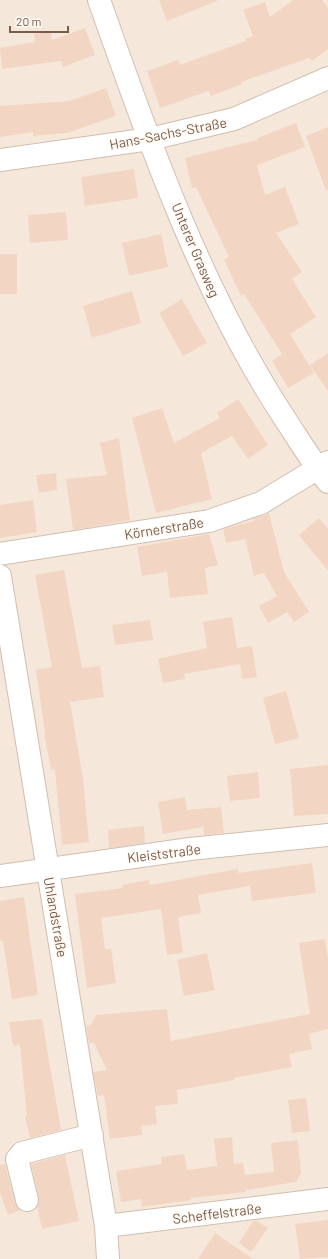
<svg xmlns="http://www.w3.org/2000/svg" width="328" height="1259" font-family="Barlow,sans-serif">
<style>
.residential{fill:#f5e8da}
.building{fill:#f3d5c3}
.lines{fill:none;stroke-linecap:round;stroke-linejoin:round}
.minor-casing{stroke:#d1beb0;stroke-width:24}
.minor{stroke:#fff;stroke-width:22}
.labels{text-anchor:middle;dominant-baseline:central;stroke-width:3;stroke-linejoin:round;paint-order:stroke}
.street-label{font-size:14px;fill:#7a5c4d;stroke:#fffaf3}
</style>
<rect width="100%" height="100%" fill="#fdf6ec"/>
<path class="residential" d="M0,0H328V1259H0Z"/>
<path class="building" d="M159,0H217V1L167,21Z
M293,0H322L328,8V49L312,61L309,58L241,82L242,84L211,96L209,91L160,108L147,71L178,60L180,65L246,41L245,39L253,36L243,10L265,2L270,17Z
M85,28L95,55L63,67L61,61L2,69L0,48L35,42L34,34L51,32L52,40Z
M106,88L116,116L67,133L33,136V132L0,137V106L69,101Z
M296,123L305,147L257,165L265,195L285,187L299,224L276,233L302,272L292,279L316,317L290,334L314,373L288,388L272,361L282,354L244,294L241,296L224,260L229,257L196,187L192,188L185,158L257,140V138Z
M328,127V190L326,191L306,136Z
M134,169L138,198L85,206L81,177Z
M66,212L68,240L30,243L28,215Z
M161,234L168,267L129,276L122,243Z
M0,254H17V294H0Z
M132,291L141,323L92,338L83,306Z
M182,299L207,343L183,356L159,313Z
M328,353V391L310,365Z
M238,399L268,445L248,459L232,436L201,453L212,499L156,513L132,418L162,408L174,443L220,418L217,413Z
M119,438L130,520L73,530L66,479L107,475L100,443Z
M56,473L57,490L39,493L36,475Z
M33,500L37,532L0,538V505Z
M269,513L284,572L309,612L294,622L287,612L268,623L259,606L277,596L264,573L254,576L245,539L226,543L223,529L254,521L253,519Z
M319,518L328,529V571L299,535Z
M209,534L218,565L205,568L208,594L170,598L167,572L142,576L137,547Z
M64,570L82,668L100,666L104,697L70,702L83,779L89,842L62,845L55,769L51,770L44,734L45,733L36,670L52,667L35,575Z
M232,617L237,648L252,646L257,677L242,679L240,664L184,674L185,679L163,683L158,659L207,648L203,622Z
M150,620L153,640L115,645L112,625Z
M286,691L299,738L275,744L263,698Z
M328,765V814L294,816L290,769Z
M258,772L260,798L230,801L227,776Z
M185,797L187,810L221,807L224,833L204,835L203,827L163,834L158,802Z
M144,826L145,843L109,848L108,830Z
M312,863L316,893L252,901L250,886L198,895L201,913L178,917L183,953L167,955L161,909L101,918L105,949H111L116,983L87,988L75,894L123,888L122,885L149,880L150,885L238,869V873Z
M24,897L38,995L12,999L3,941H0V901Z
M325,939L328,958V1029L309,1034L312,1049L289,1054L292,1067L234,1078L235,1080L177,1090L178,1104L155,1106L157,1124L141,1126L142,1135L110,1139L104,1095L98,1096L93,1072L107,1070L94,1043H89L86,1026L91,1025L96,1015L167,1009L171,1041L310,1014L299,943Z
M207,953L215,990L184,996L177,960Z
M42,1019L61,1130L30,1138L25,1116H27L20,1045L13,1046L9,1022Z
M306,1098L310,1131L292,1133L288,1100Z
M232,1137L234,1164L243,1163L245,1175L274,1172L271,1143L298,1140L301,1173L296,1182L246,1190V1192L191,1198V1200L142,1207L141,1199L121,1202L116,1171L162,1164L161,1157L184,1154L187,1170L217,1166L214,1139Z
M65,1155L79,1221L42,1229L37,1206L39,1197L31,1164Z
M5,1164L15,1203L20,1210L8,1215L0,1192V1165Z
M255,1220L268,1228L251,1252L239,1243L253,1221Z
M328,1220V1257L300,1259L295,1224Z
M215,1233L253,1259H198Z"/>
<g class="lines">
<g class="minor-casing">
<path id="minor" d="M99,0C150,144 201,291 285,419C299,440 312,462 328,482
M0,160L150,139L234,119L328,78
M0,554L209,521L261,503L328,462
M0,576L106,1226L108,1259
M0,876L190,849L328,835
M27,1200L17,1159L22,1153L92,1135
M106,1226L328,1199"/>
</g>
<use href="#minor" class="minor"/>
</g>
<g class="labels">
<g class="street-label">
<text transform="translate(168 133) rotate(-11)">Hans-Sachs-Straße</text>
<text transform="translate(196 250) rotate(67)">Unterer Grasweg</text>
<text transform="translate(164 528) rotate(-9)">Körnerstraße</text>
<text transform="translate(164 853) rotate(-7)">Kleiststraße</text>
<text transform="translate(56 917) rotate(80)">Uhlandstraße</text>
<text transform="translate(217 1213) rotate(-7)">Scheffelstraße</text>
</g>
</g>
<path d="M10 26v6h58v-6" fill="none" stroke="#7a5c4d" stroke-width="2"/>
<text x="16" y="26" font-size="12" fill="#7a5c4d" stroke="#fffaf3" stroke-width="3" paint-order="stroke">20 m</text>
</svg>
